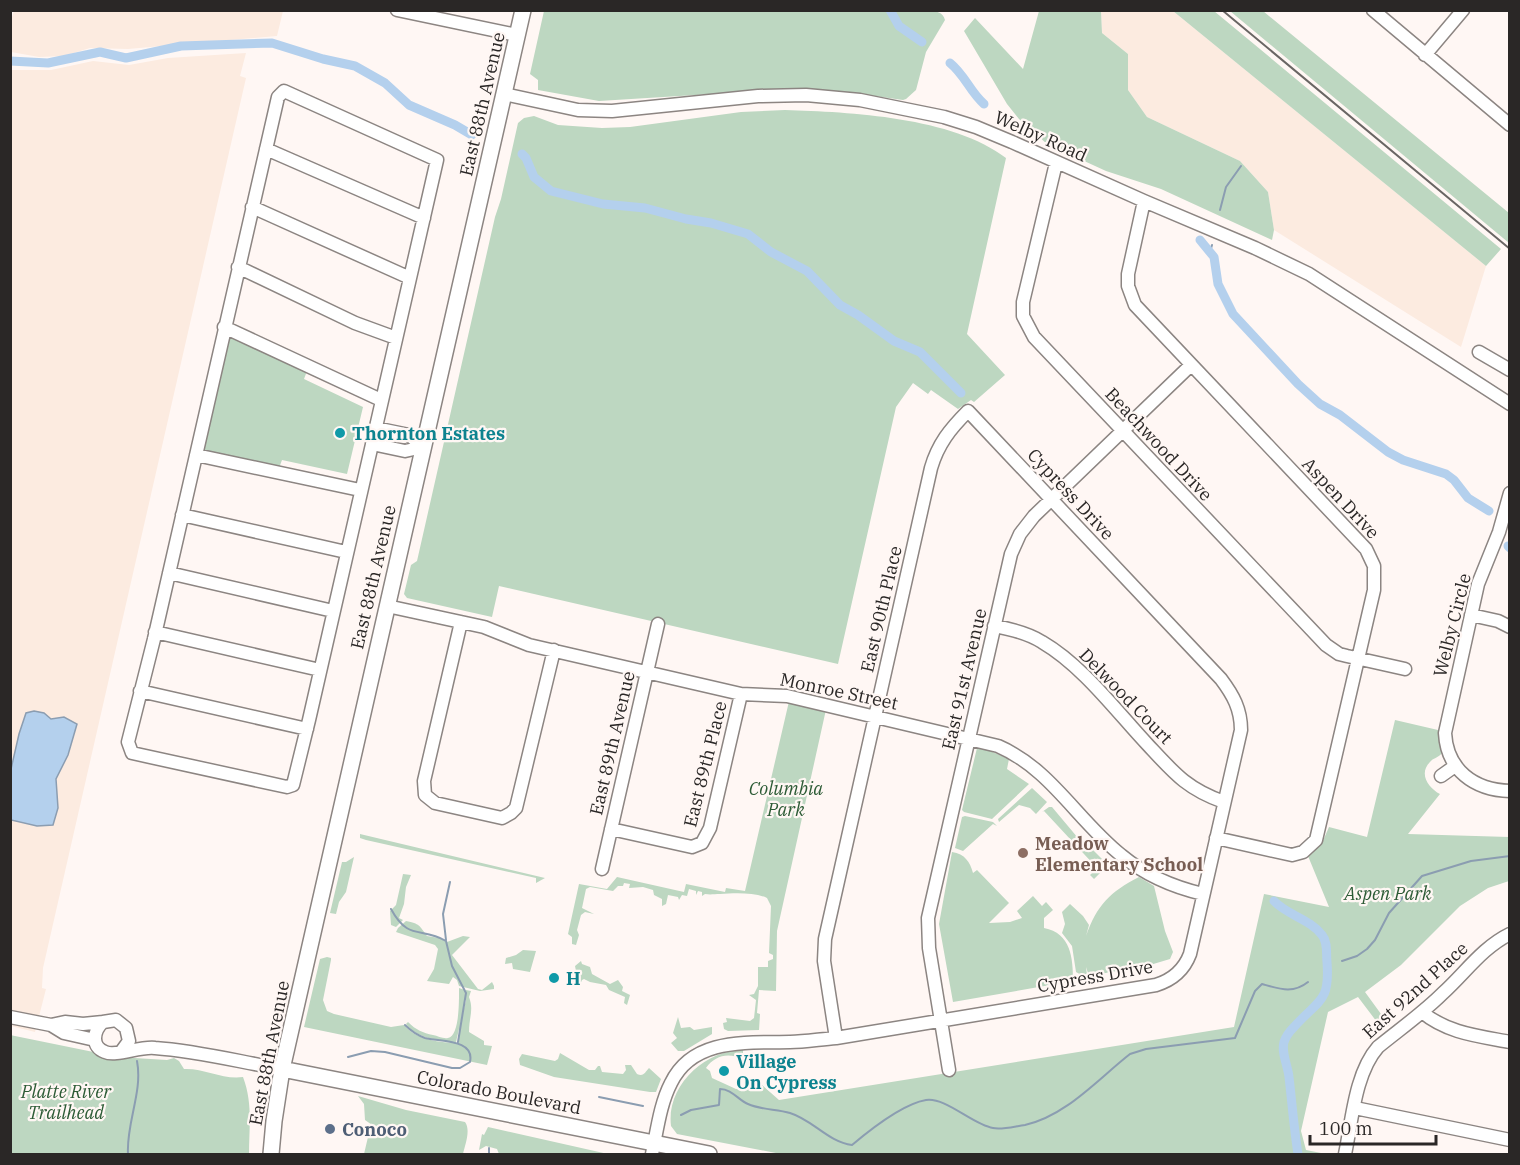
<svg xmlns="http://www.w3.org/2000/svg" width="1520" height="1165" font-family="'IBM Plex Serif',serif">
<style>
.industrial{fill:#fcebe0}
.green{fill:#bdd7c1}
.water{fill:#b4d0ed;stroke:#8b9db1;stroke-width:1.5}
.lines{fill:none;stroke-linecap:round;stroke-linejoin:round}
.stream{stroke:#8b9db1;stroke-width:2}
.canal{stroke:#b4d0ed;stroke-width:9}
.minor-casing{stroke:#8c8582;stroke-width:15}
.major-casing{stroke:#8c8582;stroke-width:18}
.minor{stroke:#fff;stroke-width:12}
.major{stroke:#fff;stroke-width:15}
.rail{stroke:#6a6664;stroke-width:2}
.culture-dot{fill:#0f9aa8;stroke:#fff7f4;stroke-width:2}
.education-dot{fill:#8d6e63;stroke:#fff7f4;stroke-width:2}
.service-dot{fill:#5c6f8a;stroke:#fff7f4;stroke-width:2}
.labels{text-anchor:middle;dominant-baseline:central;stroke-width:4.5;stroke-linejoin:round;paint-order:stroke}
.street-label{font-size:18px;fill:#2a2726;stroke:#fff7f4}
.culture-label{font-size:18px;font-weight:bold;fill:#0d838f;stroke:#fff7f4;text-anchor:start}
.park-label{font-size:18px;font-style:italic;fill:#2c5b35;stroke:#fff7f4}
.education-label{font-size:18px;font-weight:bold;fill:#785e54;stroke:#fff7f4;text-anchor:start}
.service-label{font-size:18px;font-weight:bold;fill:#4e5e75;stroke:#fff7f4;text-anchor:start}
</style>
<rect width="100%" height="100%" fill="#fff7f4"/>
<path class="industrial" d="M14,11L283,10V11L277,36L128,49L90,48L64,56L39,57L11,52V20Z
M1101,11H1173L1486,266L1461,347L1274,230L1268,192L1240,161L1147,117L1128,90V54L1102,33Z
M246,53L240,76L246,78L43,968L42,988L46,989L35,1032L11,1026V70H51L93,61L129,65L168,58Z"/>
<path class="green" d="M928,10C936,11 943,12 945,20L926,52L916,90L906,99L903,100L846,92L776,90L599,101L538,90V80L530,74L544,11Z
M1039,11H1101L1102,33L1128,54V90L1147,117L1240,161L1268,192L1274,230L1272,240L1161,189L1106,171L1047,144L1019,119L1007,104L964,31L975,18L1023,69Z
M1173,11H1214L1501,249L1486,266Z
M1230,11H1263L1509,213V243Z
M785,110C850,112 953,117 1006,158L967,334L1005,375L974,402L971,400L958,409L931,390L928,394L913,383L896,407L838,664L499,586L492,617L407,598L404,594L411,565L417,561L495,217L501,199L518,123L524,118L534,116L558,125L602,128L630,127L741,112Z
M232,336L307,371L304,379L363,407L347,474L282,460L279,468L203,450L202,446L228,337Z
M790,697L827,705L777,931L776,991L759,990L757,1013L760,1014L759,1030L728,1031L724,1029L723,1023L727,1022L726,1018L750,1021L754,1018L756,1000L749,995L754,994L758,986V967H768V961L773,959V955L769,953L771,906L767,898C754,892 734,893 720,894C714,894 711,895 705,894L702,896V892L698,891L696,895V891L689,889L687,896L682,895L679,900L678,897L668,895L666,904L662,906V899L654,895L653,890L643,887L629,888L630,884L624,883L623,886H618L613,891L590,887L586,889L582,908L594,914L585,912L581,915L577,930L579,935L576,945L572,944V937L568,934L579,884L607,889L617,877L684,892L686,884L725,892L726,888L745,891Z
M1395,720L1438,730L1442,753C1438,758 1433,758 1430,762C1418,774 1429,788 1440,794L1408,834L1509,837V881L1488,888L1460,906L1401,965L1365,992L1389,1025L1383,1030L1358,997L1328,1012L1301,1131L1306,1150L1326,1154H781L677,1134L671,1126C666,1086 705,1050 743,1050V1060C730,1052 715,1055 706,1068L710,1071L712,1078L736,1089L761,1084L779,1100L1234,1027L1264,894L1329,907L1308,856L1322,843L1329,827L1367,837Z
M977,748L990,751L1009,759L1007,769L1029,784L992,819L964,812L962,810Z
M1032,788L1047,802L1036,814L1030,808L1019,805L999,822L998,819Z
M1049,807H1052L1078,838L1080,837L1108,865L1094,879L1090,875L1097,868L1044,811L1042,812Z
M965,816L993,822L997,826L993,824L963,851L955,848L962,817Z
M360,834L545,878L536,883V878L366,840L360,838Z
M952,852C965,854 970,862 973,873L977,870L1009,903L989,923L1010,922L1022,918L1017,911L1033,896L1042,906L1046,902L1053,910L1044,918V928C1071,933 1073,958 1073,981L953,1002L939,924Z
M354,857L346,892L339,902L336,914L330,913L342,862H346Z
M403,874L411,875L406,887L404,904L399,918L403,920L396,927L391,925L390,911L396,905Z
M1139,877L1154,886L1165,931L1173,952L1170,959L1150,965L1089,976L1086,967L1087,975L1083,976L1076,972L1072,946L1062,933L1065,924L1062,912L1070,904L1083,916L1089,925L1086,936C1097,905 1110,892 1139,877Z
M406,921C420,924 419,925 427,936L439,938L447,942L463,936L470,937L452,955L478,989L482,990L492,982L494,986V989L480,991L459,986L457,980L453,977L449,984L427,981L434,969L438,949L435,945L396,932L398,928Z
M523,950L536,951L530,972L513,969L512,963L505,964L506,958L516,955Z
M327,957L331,958V960L323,1000L327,1011L334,1014L391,1027L404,1025C416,1040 441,1043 459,1043V1029L456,1042C439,1040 417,1039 406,1024L408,1022C416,1030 423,1033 433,1035C438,1036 443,1039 448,1038C460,1036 459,998 459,988L465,990L466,994L460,1026L466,1000V990L471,991L469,997C474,1010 469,1017 469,1032L484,1041V1045L492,1046L487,1065L304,1027L320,959Z
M581,961L582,964L590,967L592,974L610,984L618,980L623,987L622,991L630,995L627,1005L624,1003L625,997L609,990L606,985L590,982L584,979L582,980L579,987L574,986L573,979L577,976L575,966Z
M678,1017L681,1028L690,1027L694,1030L712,1027V1034L684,1051H678L671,1043L677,1038L673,1033Z
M10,1035L118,1057L167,1060L174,1058L179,1061L184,1069C204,1068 223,1080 243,1077C253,1103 249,1128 249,1154H11Z
M560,1053L589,1070H595L598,1066H600L602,1072L623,1074L626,1070L625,1065H631L637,1074C644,1077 645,1072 649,1068L661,1079L656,1092H650L554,1077L520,1065L519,1059L522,1054L555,1061L558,1059Z
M358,1096L406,1110L465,1122C471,1130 465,1145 463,1154H364L368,1137L376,1132L375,1127L365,1120L364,1104Z
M488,1127L608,1154H499L497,1149L486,1146L479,1150L482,1134L484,1135Z"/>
<path class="water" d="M34,711L44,713L51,719L64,717L77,724L68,755L56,779L58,808L53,825L37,826L11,820V769L19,734L26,713Z"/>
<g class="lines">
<path class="stream" d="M1220,210L1226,187L1241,166
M1210,252L1212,245
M391,909C409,942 421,926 446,941L452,966L466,993L458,1042
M446,940L443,914L450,882
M1342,961L1357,956L1367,949L1375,940L1389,913L1422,876L1471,861L1510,856
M348,1057L371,1051L385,1052L452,1068H460L470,1062C475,1039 440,1042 425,1038C417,1035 411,1031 405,1025
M599,1097L643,1106
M681,1115L691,1110L719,1105L720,1089C732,1089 738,1100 748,1104C761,1110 777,1109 790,1113C813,1120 828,1142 852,1145C871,1129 902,1104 926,1100C946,1097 973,1125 993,1128C1002,1130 1016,1126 1025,1125C1066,1116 1098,1079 1130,1054L1146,1049L1235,1038L1255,991L1262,984C1280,989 1293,994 1308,982
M128,1154C126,1123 143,1092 137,1061
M489,1154V1148"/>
<path class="canal" d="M890,10L899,26L922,42
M10,61L48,63L100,52L126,58L181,46L272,43L323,59L355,66L385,83L409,105L455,125L472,135
M950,63C965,75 970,92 984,104
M522,154L526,158L534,177L551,191L603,204L645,208L686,219L711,223L748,234L771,252L807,271L840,305L858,315L894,341L920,352L961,393
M1200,240L1214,257L1218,284L1233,314L1298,384L1320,404L1340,415L1388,452L1403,460L1446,474L1454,480L1468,498L1489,511
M1508,546L1510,548
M1274,901C1287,915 1310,919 1322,935C1328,942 1326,953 1327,962C1330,1003 1319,999 1294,1027C1290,1031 1286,1036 1284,1042C1281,1053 1288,1066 1289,1077C1292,1103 1294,1129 1298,1154"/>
<g class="minor-casing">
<path id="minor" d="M397,10L517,35
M1373,10L1510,125
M1425,55L1463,10
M284,91L437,160L309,720L293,785L287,787L132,753L128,742L154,639L278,97Z
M504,94L578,110L612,111L758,96L806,95L860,100L944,117L976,127L1012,142L1144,201L1255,248L1309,274L1510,404
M266,149L424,218
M1056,163L1023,302V316L1034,337L1326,645L1339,654L1347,656L1405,669
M1144,201L1128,274V286L1135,305L1366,549L1374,566V590L1316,840L1303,852L1292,855L1216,838
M252,207L410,278
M238,267L355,323L396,338
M224,327L381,400
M1479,352L1510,370
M375,428L409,435L423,447
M372,444L405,451L423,447
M196,455L360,490
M1510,493L1499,532L1478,584L1445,733C1447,770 1474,790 1510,791
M182,515L346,552
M169,573L333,611
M387,606L484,627L529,645L741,694L787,696L998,746C1051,769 1077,820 1121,855C1145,875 1173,887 1203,894
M1471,615L1498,621L1510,627
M461,622L424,781L425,795L435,803L502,818L511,813L516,808L554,650
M994,626C1011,629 1028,633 1042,642C1083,666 1116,711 1148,745C1174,773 1187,789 1224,802
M155,632L320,670
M140,691L307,729
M1441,776L1455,766
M611,829L692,847L702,843L710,828L741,694
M602,869L658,624
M1422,1012C1447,1033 1478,1036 1510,1042
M10,1017L51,1025L65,1022L83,1024L103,1022
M51,1025L64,1033L95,1040
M121,1052L129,1041L126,1028L116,1020L103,1022C93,1031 91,1047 105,1052C116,1057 140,1046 155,1048C198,1051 240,1062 282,1069
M949,1070L929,948L928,918L1011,554L1020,534L1034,516L1191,365
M1355,1108L1510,1140
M652,1154C657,1131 660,1104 671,1083C693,1037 748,1043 790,1042C805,1042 821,1039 836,1038L1156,985C1172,980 1184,970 1190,954L1241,730C1241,709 1233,695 1221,679L968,411C950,429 938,444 931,468L825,939L824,961L836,1038
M1345,1154C1352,1121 1355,1073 1378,1047C1400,1029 1423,1013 1443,993C1465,973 1483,947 1510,934"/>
</g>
<g class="major-casing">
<path id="major" d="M282,1069L709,1154
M271,1154L274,1121L282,1069L523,10"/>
</g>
<use href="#minor" class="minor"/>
<use href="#major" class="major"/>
<path class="rail" d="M1222,10L1510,249"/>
</g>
<g class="culture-dot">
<circle cx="340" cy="433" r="6"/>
<circle cx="554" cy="978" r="6"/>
<circle cx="724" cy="1071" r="6"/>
</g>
<circle class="education-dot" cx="1023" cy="853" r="6"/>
<circle class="service-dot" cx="330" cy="1129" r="6"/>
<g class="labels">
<g class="street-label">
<text transform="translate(482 104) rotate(-77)">East 88th Avenue</text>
<text transform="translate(1041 136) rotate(24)">Welby Road</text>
<text transform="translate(1159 444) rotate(47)">Beachwood Drive</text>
<text transform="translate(1071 494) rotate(47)">Cypress Drive</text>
<text transform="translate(1341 498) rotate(47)">Aspen Drive</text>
<text transform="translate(373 577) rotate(-77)">East 88th Avenue</text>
<text transform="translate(881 609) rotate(-77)">East 90th Place</text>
<text transform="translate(1452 625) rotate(-76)">Welby Circle</text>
<text transform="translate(964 679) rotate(-77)">East 91st Avenue</text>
<text transform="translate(839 691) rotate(12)">Monroe Street</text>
<text transform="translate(1126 696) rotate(46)">Delwood Court</text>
<text transform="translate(612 743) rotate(-77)">East 89th Avenue</text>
<text transform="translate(705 764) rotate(-76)">East 89th Place</text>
<text transform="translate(1095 976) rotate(-10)">Cypress Drive</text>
<text transform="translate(1415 990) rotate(-42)">East 92nd Place</text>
<text transform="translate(269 1053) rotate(-79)">East 88th Avenue</text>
<text transform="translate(499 1092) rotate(11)">Colorado Boulevard</text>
</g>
<g class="culture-label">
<text x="352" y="433">Thornton Estates</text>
<text x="566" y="978">H</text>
<text x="736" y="1061">Village<tspan x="736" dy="21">On Cypress</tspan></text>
</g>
<g class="park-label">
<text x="786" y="788">Columbia<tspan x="786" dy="21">Park</tspan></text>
<text x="1388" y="893">Aspen Park</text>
<text x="66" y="1091">Platte River<tspan x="66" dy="21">Trailhead</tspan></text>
</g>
<g class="education-label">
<text x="1035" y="843">Meadow<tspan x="1035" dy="21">Elementary School</tspan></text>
</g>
<g class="service-label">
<text x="342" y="1129">Conoco</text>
</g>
</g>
<rect width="1520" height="1165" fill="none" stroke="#2a2726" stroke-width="24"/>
<path d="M1310 1135v9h126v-9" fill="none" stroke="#2a2726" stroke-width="3"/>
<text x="1319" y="1135" font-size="18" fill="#2a2726" stroke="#fff7f4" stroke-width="4.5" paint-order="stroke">100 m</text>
</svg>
